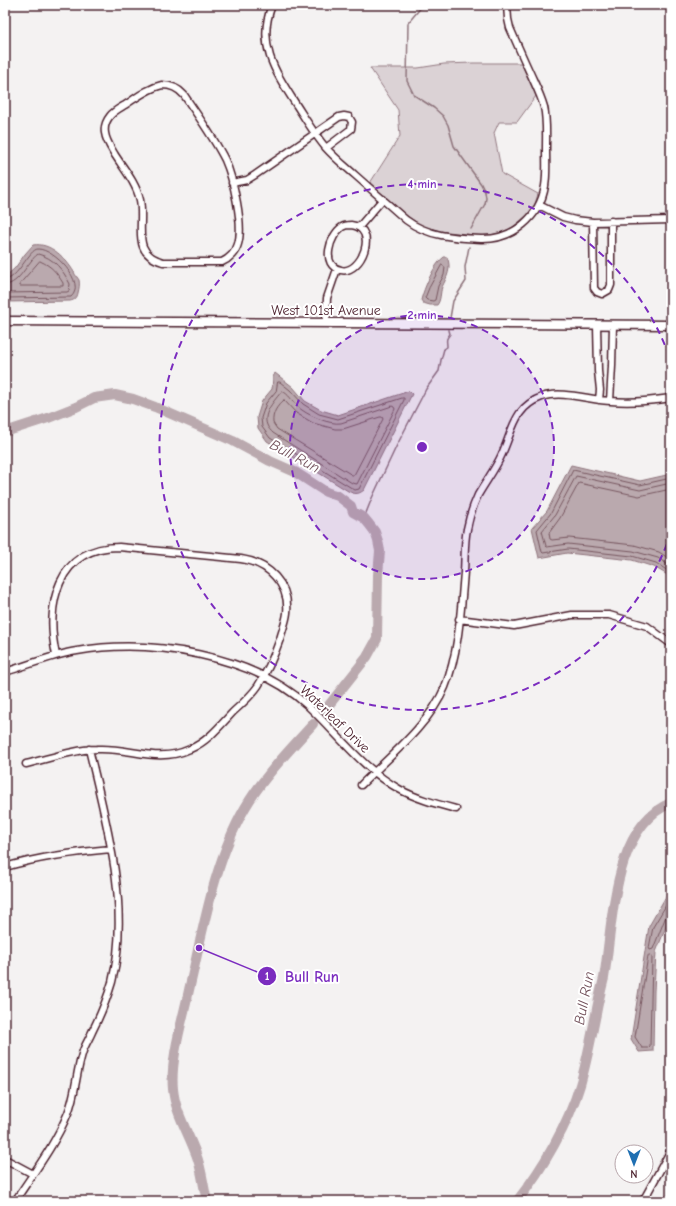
<svg xmlns="http://www.w3.org/2000/svg" width="676" height="1206" font-family="'Comic Neue',sans-serif">
<style>
.green{fill:#dbd2d5;stroke:#927880}
.water{fill:#baa9ae;stroke:#8d727a}
.lines{fill:none;stroke-linecap:round;stroke-linejoin:round}
.shore{stroke:#77565f;stroke-width:1}
.stream{stroke:#8d727a;stroke-width:1.5}
.river{stroke:#baa9ae;stroke-width:10}
.street-casing{stroke:#4a1f2b;stroke-width:9}
.secondary-casing{stroke:#4a1f2b;stroke-width:11}
.street{stroke:#fff;stroke-width:6}
.secondary{stroke:#fff;stroke-width:8}
.ring{fill:none;stroke:#7b2cbf;stroke-width:2;stroke-dasharray:7 5}
.labels{text-anchor:middle;dominant-baseline:central;stroke-width:4;stroke-linejoin:round;paint-order:stroke}
.street-label{font-size:14px;fill:#4a1f2b;stroke:#fff}
.water-label{font-size:15px;font-style:italic;fill:#714f59;stroke:#fff}
.centre{fill:#7b2cbf;stroke:#fff;stroke-width:2}
.ring-label{font-size:12px;text-anchor:middle;font-weight:bold;fill:#7b2cbf;stroke:#fff;stroke-width:4;stroke-linejoin:round;paint-order:stroke}
.leader{fill:none;stroke:#7b2cbf;stroke-width:1.5}
.callout-dot{fill:#7b2cbf;stroke:#fff;stroke-width:1.5}
.mark-label{font-size:12px;text-anchor:middle;font-weight:bold;fill:#fff}
.callout-label{font-size:15px;text-anchor:middle;font-weight:bold;fill:#7b2cbf;stroke:#fff;stroke-width:4;stroke-linejoin:round;paint-order:stroke}
</style>
<rect width="100%" height="100%" fill="#f4f2f2"/>
<filter id="ink" filterUnits="userSpaceOnUse"><feTurbulence type="fractalNoise" baseFrequency=".025" numOctaves="2"/><feDisplacementMap in="SourceGraphic" scale="8" xChannelSelector="R" yChannelSelector="G"/><feConvolveMatrix kernelMatrix="1 2 1 2 8 2 1 2 1" color-interpolation-filters="sRGB"/></filter>
<g filter="url(#ink)">
<path class="green" d="M473,63H521L536,96L517,122H499L494,133L502,174L538,194L535,204L527,215L513,227L501,233L483,236L440,231L422,226L406,215L370,183L400,136L398,110L370,68H418L444,64Z"/>
<path class="water" d="M33,245C51,242 66,259 74,272C75,275 78,278 79,280C80,284 79,289 78,293C77,298 75,300 70,301L5,302V277L15,268L25,254Z
M444,257H447C452,268 447,277 442,287C440,293 441,300 437,305H430L423,303L421,300C424,288 434,264 444,257Z
M275,373L293,387L305,401L321,410L338,415L409,391L412,394L364,490C358,495 354,494 348,491L267,441L258,428L257,417L262,401L272,389L273,377Z
M571,465L640,481L671,474V577L654,567L632,560L567,553L539,558L532,528L547,511Z
M671,891V914L656,952L654,991L653,1051L639,1052L631,1039L649,926L665,898Z"/>
<g class="lines">
<path class="shore" d="M40,261C53,267 56,272 63,283V286H20V284Z
M442,265L445,267L444,275L438,286L435,300L433,301L427,300L425,298L429,288Z
M5,280C18,279 29,249 38,249C54,249 87,283 71,297L5,298
M5,285C20,284 27,262 38,254C54,258 63,270 70,284L69,291L67,292L5,293
M278,382H280L290,390L303,404L319,414L338,419L402,398H404V400L359,489L355,490L350,487L270,438L262,427L261,418L266,403L276,391Z
M282,391C289,394 292,401 297,406C306,415 330,425 341,423L392,406L394,407L395,409L357,484L352,483L273,433C271,431 268,428 267,425C262,413 275,400 282,391Z
M284,400L296,413L313,423L335,429H343L380,417H382L383,419L354,475H352L277,429L273,423C272,413 277,406 284,400Z
M671,478L640,485L573,470L551,513L537,530L542,552L543,553L568,549L632,556L656,563L671,573
M671,483L640,490L576,476L555,515L542,531L546,546L547,547L568,544L633,551L658,558L671,567
M671,489L639,496L579,483L560,518L549,533L550,539L552,540L569,538L634,545L659,552L671,560
M671,897L653,927L649,948L650,950L653,949L666,916L668,914H671
M649,955H651L652,957L650,1046L648,1048H642L635,1037L648,956Z"/>
<path class="stream" d="M423,5L408,23L407,81L414,95L434,108L443,116L448,125L454,146L481,184L485,192L486,198L485,204L471,229
M450,318L453,301L466,281L465,267L469,247
M364,518L372,498L397,445L426,389L439,371L441,360L444,349L447,347C447,340 445,340 450,334L449,330"/>
<path class="river" d="M5,432L48,418L76,407L94,398L115,395L133,399L155,407L233,441L270,461L295,472L326,492L338,496L351,506L353,512L364,518L369,524L375,532L378,541L380,551L378,575L377,639L367,657L325,710
M207,1201C203,1185 202,1169 196,1154C188,1132 175,1112 173,1089C170,1059 183,1019 189,990C203,931 214,861 245,808C263,777 289,751 313,724
M517,1201C543,1168 568,1125 580,1085C587,1061 591,1038 596,1014C598,1002 601,990 604,978C613,925 612,826 671,803"/>
<g class="street-casing">
<path id="street" d="M272,5C256,45 276,73 297,106C306,120 315,135 326,148C335,158 346,167 355,175C372,190 389,205 406,220C427,236 454,238 481,239C513,240 540,217 545,186C547,174 546,161 546,149C546,135 547,120 544,107C541,96 536,86 531,75C524,60 517,44 510,28L508,19L507,5
M162,85C171,85 178,88 184,95C198,116 214,138 225,160C233,178 244,225 238,244C236,252 229,259 222,262H163C130,253 145,226 140,200C136,183 124,169 115,155C111,148 106,141 105,133C104,127 106,121 110,116C114,111 120,108 125,105C136,98 148,88 162,85Z
M232,183L247,180L255,175L339,117L344,116L349,117L352,122L351,129L326,148
M539,205L563,217L575,220L593,222L671,220
M593,222L594,288L597,292L602,294L609,290L611,285V221
M351,225C380,228 361,275 341,270C320,266 330,235 342,227C345,225 347,225 351,225Z
M359,227L383,199
M326,323L327,298L337,269
M597,325L598,371L600,390L599,400
M610,401L612,366L613,325
M459,619L514,626L572,615H609L647,626L671,644
M5,672C29,665 52,655 77,651C150,638 253,655 308,706C338,734 363,769 399,789C417,799 437,804 456,809
M26,764C48,759 75,749 97,749C130,747 157,764 190,749C207,742 220,726 233,712C242,704 251,696 258,686C268,671 274,656 280,639C282,631 286,622 287,613C290,584 268,563 241,559L119,547C57,547 45,606 56,655
M361,785C389,757 430,724 445,687C459,653 461,608 464,572C465,558 464,543 467,529C469,518 473,506 478,495C486,481 496,468 502,454C513,430 514,407 542,397C561,390 590,400 611,401C631,403 651,401 671,398
M5,867C40,857 75,852 111,849
M5,1159L33,1174
M15,1201C34,1172 55,1145 68,1113C76,1094 76,1071 83,1051C85,1045 89,1039 92,1032C100,1016 107,999 112,982C131,907 106,822 89,749
M643,1201L671,1150"/>
</g>
<g class="secondary-casing">
<path id="secondary" d="M5,321L671,325"/>
</g>
<use href="#street" class="street"/>
<use href="#secondary" class="secondary"/>
</g>
</g>
<circle cx="422" cy="447" r="132" fill="#7b2cbf" fill-opacity=".12"/>
<g class="ring">
<circle cx="422" cy="447" r="132"/>
<path d="M671 533A263 263 0 1 1 671 361"/>
</g>
<g class="labels">
<g class="street-label">
<text x="326" y="310">West 101st Avenue</text>
<text transform="translate(335 719) rotate(44)">Waterleaf Drive</text>
</g>
<g class="water-label">
<text transform="translate(295 456) rotate(28)">Bull Run</text>
<text transform="translate(584 998) rotate(-79)">Bull Run</text>
</g>
</g>
<circle cx="422" cy="447" r="6" class="centre"/>
<g class="ring-label">
<text x="422" y="188">4 min</text>
<text x="422" y="319">2 min</text>
</g>
<path class="leader" d="M199 948L267 976"/>
<g class="callout-dot">
<circle cx="199" cy="948" r="4"/>
<circle cx="267" cy="976" r="10"/>
</g>
<g class="mark-label">
<text x="267" y="980">1</text>
</g>
<g class="callout-label">
<text x="312" y="982">Bull Run</text>
</g>
<rect width="676" height="1206" fill="none" stroke="#fff" stroke-width="20"/>
<rect x="10" y="10" width="656" height="1186" fill="none" stroke="#4a1f2b" stroke-width="1.5" filter="url(#ink)"/>
<g transform="translate(634 1164) rotate(180)"><circle r="19" fill="#ffffff" stroke="#b7a5aa"/>
<path d="M0-3L7 15L0 10L-7 15Z" fill="#1f6fb2"/>
<text y="-6" font-size="11" font-weight="bold" text-anchor="middle" fill="#4a1f2b">N</text>
</g>
</svg>
